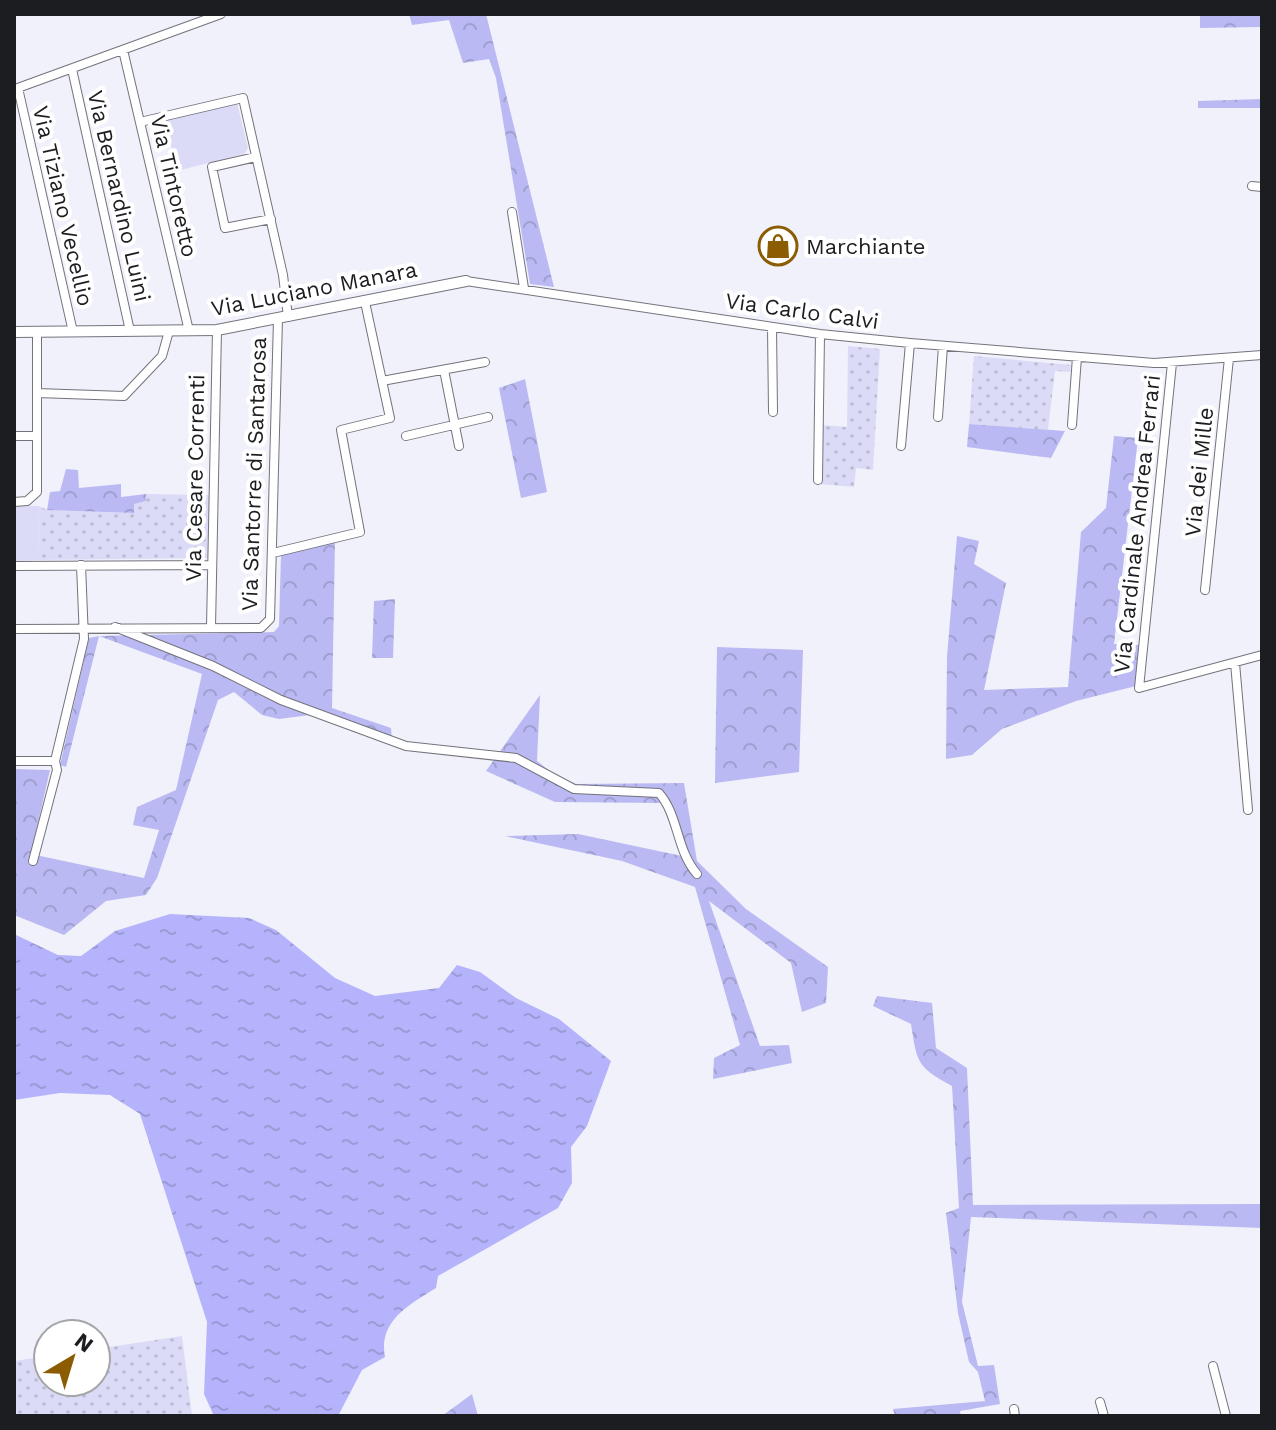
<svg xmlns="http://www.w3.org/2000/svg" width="1276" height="1430" font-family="'Work Sans',sans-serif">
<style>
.grass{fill:url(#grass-dots)}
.forest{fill:url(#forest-crowns)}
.park{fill:#dbdbf7}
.water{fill:url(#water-ripples)}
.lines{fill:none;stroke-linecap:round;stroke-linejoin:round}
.minor-casing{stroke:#73737c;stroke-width:10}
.major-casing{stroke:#73737c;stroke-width:12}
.minor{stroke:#fff;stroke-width:8}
.major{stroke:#fff;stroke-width:10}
.labels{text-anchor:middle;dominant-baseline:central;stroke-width:8;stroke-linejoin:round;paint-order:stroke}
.street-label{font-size:22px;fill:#1c1d20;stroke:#fff}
.poi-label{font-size:22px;fill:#1c1d20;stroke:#fff;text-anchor:start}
</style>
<defs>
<pattern id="grass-dots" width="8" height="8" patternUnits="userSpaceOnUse" patternTransform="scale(2)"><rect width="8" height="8" fill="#dbdbf7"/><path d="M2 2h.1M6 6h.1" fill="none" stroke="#bbbcd3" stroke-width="1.8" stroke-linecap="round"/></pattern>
<pattern id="forest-crowns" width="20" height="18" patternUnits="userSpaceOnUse" patternTransform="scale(2)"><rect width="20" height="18" fill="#bab9f3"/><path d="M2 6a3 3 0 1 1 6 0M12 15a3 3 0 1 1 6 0" fill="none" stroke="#9f9fd0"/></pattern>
<pattern id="water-ripples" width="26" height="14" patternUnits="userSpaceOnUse" patternTransform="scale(2)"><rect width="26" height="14" fill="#b5b3fb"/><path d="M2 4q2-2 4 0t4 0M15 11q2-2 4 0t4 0" fill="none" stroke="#9b9ad7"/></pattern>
</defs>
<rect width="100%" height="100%" fill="#f1f1fb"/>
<path class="grass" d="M848,346L880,349L873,470L856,468L854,487L820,484L821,425L847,427Z
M974,356L1071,365L1070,372L1055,371L1048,430L969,424Z
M146,494L209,495L208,558L39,560L38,506L48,510L134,513L133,504L146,501Z
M182,1336L192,1416H14V1361L48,1356V1382H96V1349Z"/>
<path class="forest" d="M409,14H486L554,287L530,284L496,78L489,59L463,63L449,20L412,25Z
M1200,14H1262V27L1200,28Z
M1262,99V108H1198V101Z
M525,379L547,492L521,498L499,388Z
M969,424L1065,431L1051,458L967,447Z
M1114,436L1138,438L1114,644L1139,645L1136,686L1076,701L1002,729L972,755L946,759L947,657L957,536L979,541L974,564L1006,583L984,690L1068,687L1081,532L1106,508Z
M66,469L78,470L79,488L121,484V497L146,494V501L134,504V513L47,510L50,492L60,491Z
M335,541L332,708L391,728L392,741L310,715L279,719L262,715L234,692L218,700L157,878L146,895L106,901L64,935L14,915V769L50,770L31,854L144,878L159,830L133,825L137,807L176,790L202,674L99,636L66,767L60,765L89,638L99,636L274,632L279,626L281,554Z
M395,599L393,658H372L374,601Z
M717,647L803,650L799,772L715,783Z
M540,695L537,761L559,778L576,784L684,783L697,861L746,909L828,967L826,1003L802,1012L791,963L709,901L760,1046L789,1045L792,1063L713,1079L714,1058L740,1045L695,887L622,861L505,836L578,834L682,856L662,803L555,802L486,771Z
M877,996L932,1003L936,1048L967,1068L973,1205L1262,1204V1228L971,1217L962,1302L978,1366L994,1365L1000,1404L960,1411L961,1416H895L893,1409L985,1401L978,1372L969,1362L958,1313L946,1213L959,1208L952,1086C917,1067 917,1063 911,1024L873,1006Z
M472,1394L478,1416H442Z"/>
<path class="park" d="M237,103L248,148L244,154L177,171L165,119Z
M14,506H38L39,560L14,561Z"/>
<path class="water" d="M170,914L249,918L276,930L335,978L375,996L439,988L457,965L480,972L516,998L559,1019L611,1061L587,1126L571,1147L572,1183L558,1208L438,1276L436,1288C409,1305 378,1321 385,1357L362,1370L338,1416H214L204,1394L207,1322L140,1114L110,1095L60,1093L14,1100V934L58,955L81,956L115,931Z"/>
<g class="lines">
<g class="minor-casing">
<path id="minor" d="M123,50L189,331
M72,69L130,331
M18,88L73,332
M15,89L221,14
M140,122L243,98L283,275L288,317
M256,157L212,167L225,228L271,219
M1252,186L1262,187
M512,212L524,288
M466,281L820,334L910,343L1154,363L1262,355
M772,327L773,412
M1172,363L1139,688L1262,655
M444,370L459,446
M382,381L485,362
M37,393L124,396L162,356L169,331
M938,417L943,346
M1072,425L1077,357
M14,436H37
M406,436L488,417
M901,446L910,343
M818,480L820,334
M14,502L27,501L37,492V332
M273,553L360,532L341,430L390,418L365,302
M14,566L212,565
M1205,590L1229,358
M115,627L213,666L281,700L406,746L516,758L574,789L659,793C679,816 676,850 697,874
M211,627L217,330
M14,629L261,628L270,619L278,319
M1235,663L1248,810
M14,761H55
M33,861L57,770L55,761L84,639L81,565
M1213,1366L1226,1416
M1100,1402L1104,1416
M1014,1409L1015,1416"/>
</g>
<g class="major-casing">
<path id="major" d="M14,332L217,330L466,281"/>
</g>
<use href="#minor" class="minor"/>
<use href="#major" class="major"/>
</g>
<defs>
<g id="shop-ring" transform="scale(2)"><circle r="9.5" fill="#fff" stroke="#8b5c01" stroke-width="1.5"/><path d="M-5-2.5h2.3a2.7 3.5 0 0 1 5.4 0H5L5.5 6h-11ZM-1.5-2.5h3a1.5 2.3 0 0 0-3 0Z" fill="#8b5c01"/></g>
</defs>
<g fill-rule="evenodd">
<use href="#shop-ring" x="778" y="246"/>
</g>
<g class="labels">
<g class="street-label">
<text transform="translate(174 186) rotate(77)">Via Tintoretto</text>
<text transform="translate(119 196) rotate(77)">Via Bernardino Luini</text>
<text transform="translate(63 206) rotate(77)">Via Tiziano Vecellio</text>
<text transform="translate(314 289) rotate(-11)">Via Luciano Manara</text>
<text transform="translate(802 311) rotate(8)">Via Carlo Calvi</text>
<text transform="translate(1199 472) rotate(-84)">Via dei Mille</text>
<text transform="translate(254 474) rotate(-88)">Via Santorre di Santarosa</text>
<text transform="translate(195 478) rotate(-89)">Via Cesare Correnti</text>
<text transform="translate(1137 524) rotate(-84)">Via Cardinale Andrea Ferrari</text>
</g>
<g class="poi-label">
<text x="806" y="246">Marchiante</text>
</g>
</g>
<rect width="1276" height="1430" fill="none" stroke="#1c1d20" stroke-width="32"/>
<g transform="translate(72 1358) rotate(38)"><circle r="38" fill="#ffffff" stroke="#a4a5a6" stroke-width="2"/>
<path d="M0-6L14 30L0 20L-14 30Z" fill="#8b5c01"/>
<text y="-12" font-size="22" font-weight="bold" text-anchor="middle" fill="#1c1d20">N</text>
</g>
</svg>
